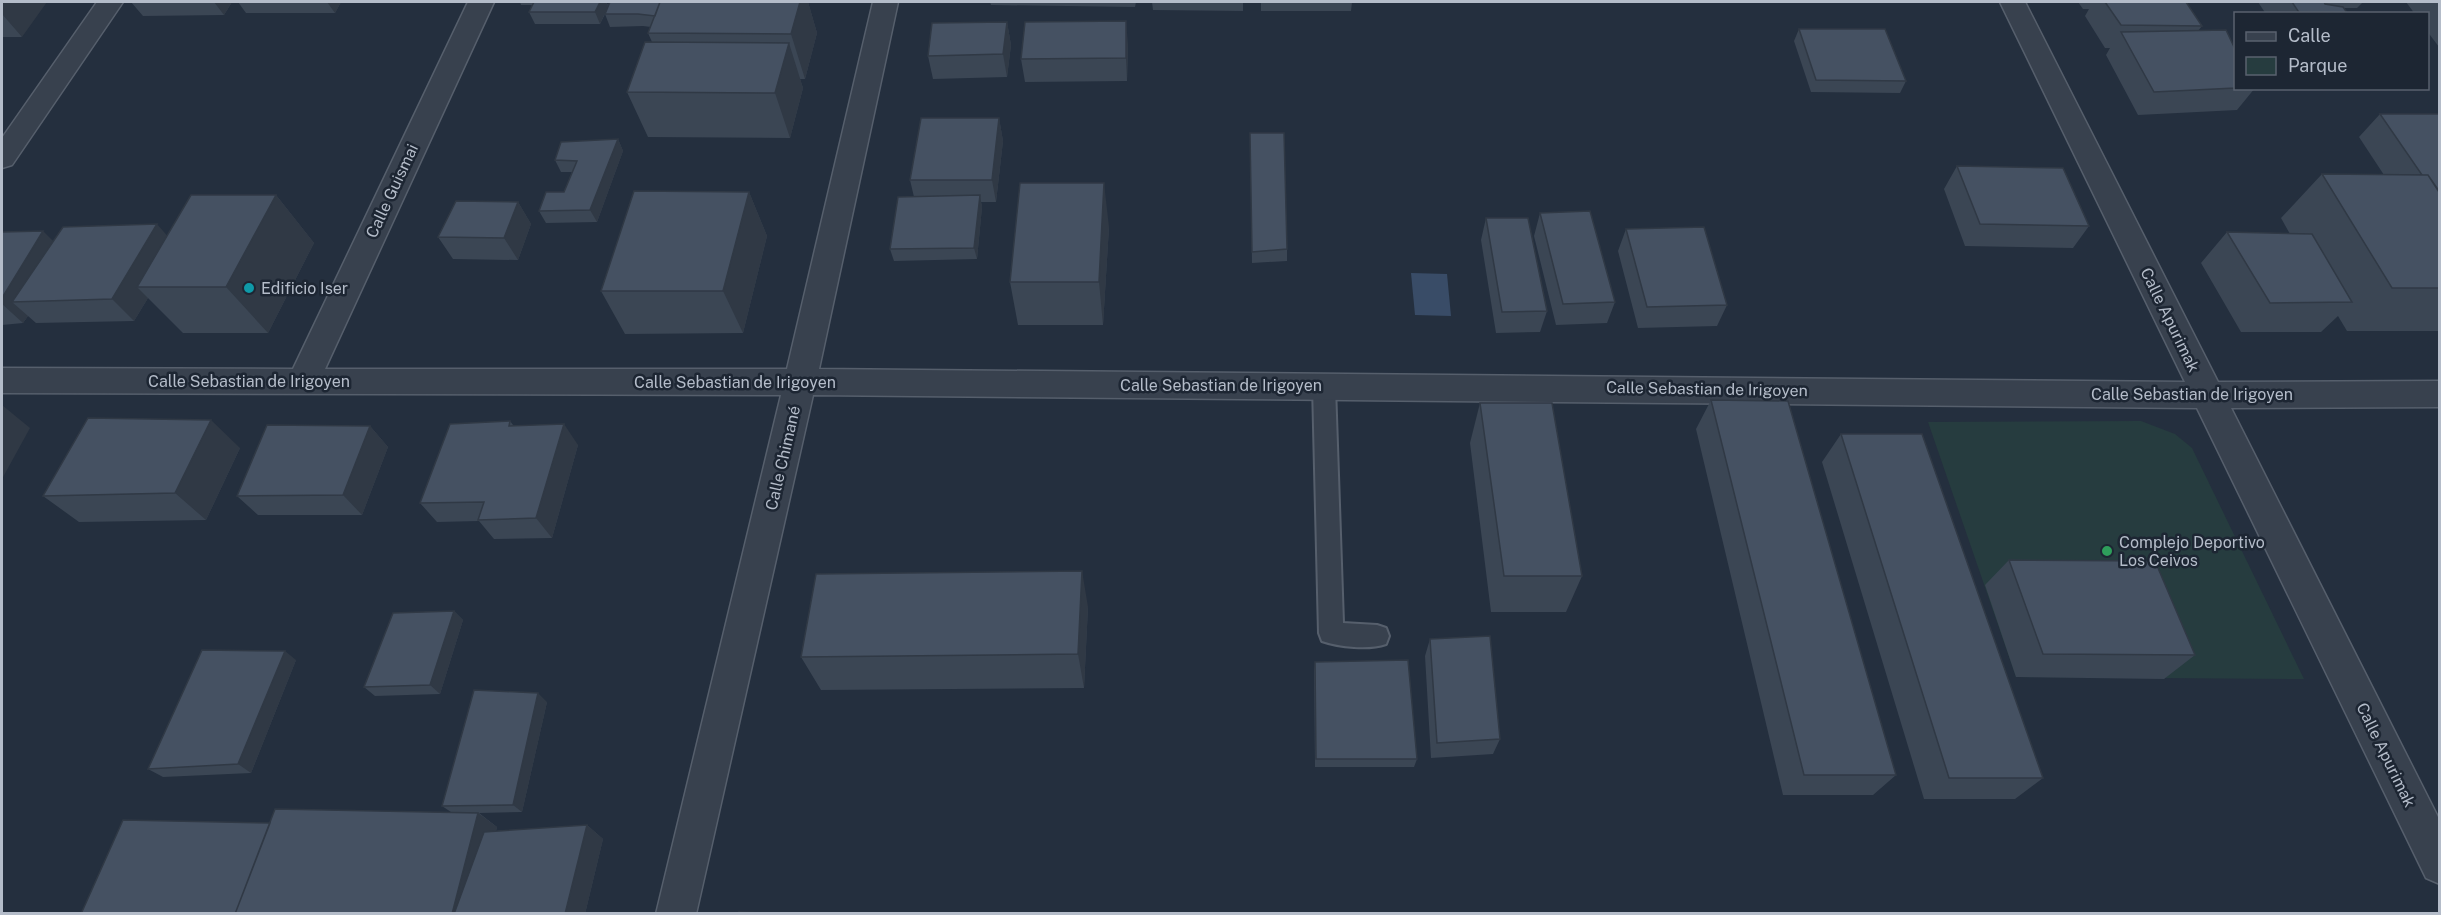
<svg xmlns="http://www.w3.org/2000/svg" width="2441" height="915" font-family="'Public Sans',sans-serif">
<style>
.green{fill:#263c3f}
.water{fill:#394c67}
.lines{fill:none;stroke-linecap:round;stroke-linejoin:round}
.lane-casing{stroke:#565f6c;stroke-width:4}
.street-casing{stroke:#565f6c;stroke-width:3}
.lane{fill:#38414e;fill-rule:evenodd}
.street{fill:#38414e;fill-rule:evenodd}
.wall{fill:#3b4654}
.shaded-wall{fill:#303945}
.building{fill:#455162;stroke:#303945;stroke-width:1.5}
.culture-dot{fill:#0f9aa8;stroke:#1d2633;stroke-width:2}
.leisure-dot{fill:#2e9e5b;stroke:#1d2633;stroke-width:2}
.labels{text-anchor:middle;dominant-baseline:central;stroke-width:5;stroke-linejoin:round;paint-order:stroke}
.street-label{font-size:16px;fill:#b4bcc9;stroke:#1d2633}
.poi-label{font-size:16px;fill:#b4bcc9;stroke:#1d2633;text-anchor:start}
</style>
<rect width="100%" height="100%" fill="#242f3e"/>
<path class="green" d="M2141,421L2175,434L2192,448L2304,679L2016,677L1928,422Z"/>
<path class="water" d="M1411,273L1447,274L1451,316L1415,315Z"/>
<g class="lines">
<g class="lane-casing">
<path id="lane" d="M1324,377L1332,380L1335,386L1343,623L1377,625L1386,628L1389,636L1386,644C1369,650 1339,647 1322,641L1319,633L1313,386L1316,380Z"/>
</g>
<g class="street-casing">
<path id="street" d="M97,2H123L12,165L2,168V138Z
M468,2H494L325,369H787L873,2H898L819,369L2185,382L2000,2H2025L2218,382L2440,381V407L2231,408L2440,821V884L2426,878L2197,408L813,395L696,914H656L781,395L2,393V368L293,369Z"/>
</g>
<use href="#lane" class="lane"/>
<use href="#street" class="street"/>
</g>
<path class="wall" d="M2,2L22,37H2Z
M131,2H232L224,15L143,16Z
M238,2H341L335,13H246Z
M520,2H606L608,5L610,2H808L817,33L805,79H800L803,88L790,138L648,137L627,92L652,42L648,33L651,27L643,26L610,27L605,14L600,24H535L529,12L532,5H521Z
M990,2H1136L1135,7L991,5Z
M1152,2H1243V11L1153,10Z
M1261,2H1352L1351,11H1261Z
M2078,2H2186L2202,26L2198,31L2235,88H2255L2237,110L2138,115L2106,55L2110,48H2105L2085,16L2089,9H2083Z
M2258,2H2363L2357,8H2344L2348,14H2266Z
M2406,2H2439V47L2427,31V14H2415Z
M1007,22L1011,45L1007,77L933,79L928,56Z
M1799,29L1906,81L1900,93L1811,92L1794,41Z
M1128,44L1127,81L1025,82L1021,59Z
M2380,114H2439V331H2347L2338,316L2321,332H2241L2201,263L2227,232L2290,234L2281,218L2322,174L2384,175L2359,137Z
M999,118L1003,141L996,202H981L982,207L977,259L894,261L890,249L914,197L910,180Z
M1250,133L1287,249V261L1252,263Z
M618,139L623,151L597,222L546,223L539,211L564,192L572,172H561L555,160Z
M1957,166L2089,226L2073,248L1965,246L1944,189Z
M749,192L767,236L743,333L625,334L601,291Z
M276,195L314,243L268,333H183L148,298L134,321L36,323L28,316L23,323L2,325V232L54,241L168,236Z
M518,202L531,224L518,260L453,259L438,237Z
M1540,213L1615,302L1607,323L1556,325L1534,236Z
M1486,218L1547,311L1540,332L1496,333L1481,240Z
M1109,227L1103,325H1018L1010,282Z
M1626,229L1727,305L1717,326L1638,328L1618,251Z
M1711,400L1896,775L1873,795H1783L1696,429Z
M1480,403L1582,576L1566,612H1491L1470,443Z
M510,421L513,425L578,445L552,538L494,539L479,521L437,522L420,503Z
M370,426L388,447L362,515H258L237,496Z
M1841,434L2043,778L2015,799H1924L1822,462Z
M240,448L206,520L79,522L43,496Z
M2009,560L2195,655L2164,679L2016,677L1985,585Z
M1088,607L1084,688L821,690L801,657Z
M454,611L463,620L440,694L375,696L364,687Z
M1430,639L1500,739L1493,754L1431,758L1425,656Z
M296,660L251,773L163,777L148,769Z
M1315,662L1417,759L1414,767H1315L1314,671Z
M547,702L522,812L479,813L497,827L496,831L587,825L603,839L585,914H81L270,823L451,812L442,806Z"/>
<path class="shaded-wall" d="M2,2H47L22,37L2,14Z
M214,2H232L224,15Z
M327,2H341L335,13Z
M600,2H606L608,6L600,24L595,12Z
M800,2H808L817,33L805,79L791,34Z
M1126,21L1128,44L1127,81L1126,58Z
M1007,22L1011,45L1007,77L1003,54Z
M789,43L803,88L790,138L775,93Z
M999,118L1003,141L996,202L992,180Z
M618,139L623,151L597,222L590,210Z
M1104,183L1109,227L1103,325L1099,282Z
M749,192L767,236L743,333L723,291Z
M276,195L314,243L268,333L226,287Z
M980,195L982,207L977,259L974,248Z
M518,202L531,224L518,260L504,238Z
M157,224L177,247L137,287L148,298L134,321L112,299Z
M43,231L65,253L12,302L28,316L23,323L2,304V298Z
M2,405L30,428L2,479Z
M211,420L240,448L206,520L175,493Z
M564,424L578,445L552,538L536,518Z
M370,426L388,447L362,515L343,495Z
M1082,571L1088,607L1084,688L1078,654Z
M454,611L463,620L440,694L430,685Z
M285,651L296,660L251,773L238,764Z
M538,693L547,702L522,812L513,805Z
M478,813L497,827L476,914H452Z
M587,825L603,839L585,914H565Z"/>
<path class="building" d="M534,2H600L595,12H529Z
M610,2H660L655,16L638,14H605Z
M660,2H800L791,34L648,33Z
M2105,2H2186L2202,26L2121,25Z
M2292,2H2324L2325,4L2343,7L2348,14H2300Z
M1126,21V58L1021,59L1025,22Z
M1007,22L1003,54L928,56L932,23Z
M1799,29H1885L1906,81L1816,80Z
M2226,30L2235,49V88L2154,92L2121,32Z
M645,42L789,43L775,93L627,92Z
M2380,114H2439V191L2428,175H2422Z
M921,118H999L992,180H910Z
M1250,133H1284L1287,249L1252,252Z
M618,139L590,210L539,211L546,192H564L577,161L555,160L561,142Z
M1957,166L2063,168L2089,226L1980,224Z
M2322,174L2428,175L2439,192V288H2392Z
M1020,183H1104L1099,282H1010Z
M634,191L749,192L723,291H601Z
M191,195H276L226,287H137Z
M980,195L974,248L890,249L898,197Z
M456,201L518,202L504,238L438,237Z
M1590,211L1615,302L1563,304L1540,213Z
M1486,218H1528L1547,311L1502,312Z
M157,224L112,299L12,302L63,227Z
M1704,227L1727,305L1647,307L1626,229Z
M43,231L2,298V232Z
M2227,232L2312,234L2352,302L2270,303Z
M1711,400L1788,401L1896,775H1804Z
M1480,403H1552L1582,576H1504Z
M88,418L211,420L175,493L43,496Z
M510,421L509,426L564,424L536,518L478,520L484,502L420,503L450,424Z
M267,425L370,426L343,495L237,496Z
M1841,434H1922L2043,778H1949Z
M2009,560L2155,561L2195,655L2043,654Z
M1082,571L1078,654L801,657L816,574Z
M454,611L430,685L364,687L393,613Z
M1490,636L1500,739L1437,743L1430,639Z
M202,650L285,651L238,764L148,769Z
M1408,660L1417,759H1316L1315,662Z
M474,690L538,693L513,805L442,806Z
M275,809L478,813L452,914H235Z
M123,820L270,823L235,914H81Z
M587,825L565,914H454L484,832Z
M739,912L788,914H739Z"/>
<circle class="culture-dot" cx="249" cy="288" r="6"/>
<circle class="leisure-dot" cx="2107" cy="551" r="6"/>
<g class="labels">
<g class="street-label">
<text transform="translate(392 191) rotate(-65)">Calle Guismai</text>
<text transform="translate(2170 320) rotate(64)">Calle Apurimak</text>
<text x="249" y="381">Calle Sebastian de Irigoyen</text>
<text x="735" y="382">Calle Sebastian de Irigoyen</text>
<text x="1221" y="385">Calle Sebastian de Irigoyen</text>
<text transform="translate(1707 389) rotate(1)">Calle Sebastian de Irigoyen</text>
<text x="2192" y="394">Calle Sebastian de Irigoyen</text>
<text transform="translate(783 458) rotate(-77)">Calle Chimané</text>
<text transform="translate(2386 755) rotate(64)">Calle Apurimak</text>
</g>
<g class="poi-label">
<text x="261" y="288">Edificio Iser</text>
<text x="2119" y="542">Complejo Deportivo<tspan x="2119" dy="18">Los Ceivos</tspan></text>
</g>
</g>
<rect width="2441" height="915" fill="none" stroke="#b4bcc9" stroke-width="6"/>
<rect x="2234" y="12" width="195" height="78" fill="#1d2633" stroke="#59626f" stroke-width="1.5"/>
<rect x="2246" y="32" width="30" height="9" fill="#38414e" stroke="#59626f" stroke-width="1.5"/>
<text x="2288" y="42" font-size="18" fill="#b4bcc9">Calle</text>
<rect x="2246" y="57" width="30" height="18" fill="#263c3f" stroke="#59626f" stroke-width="1.5"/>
<text x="2288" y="72" font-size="18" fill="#b4bcc9">Parque</text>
</svg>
